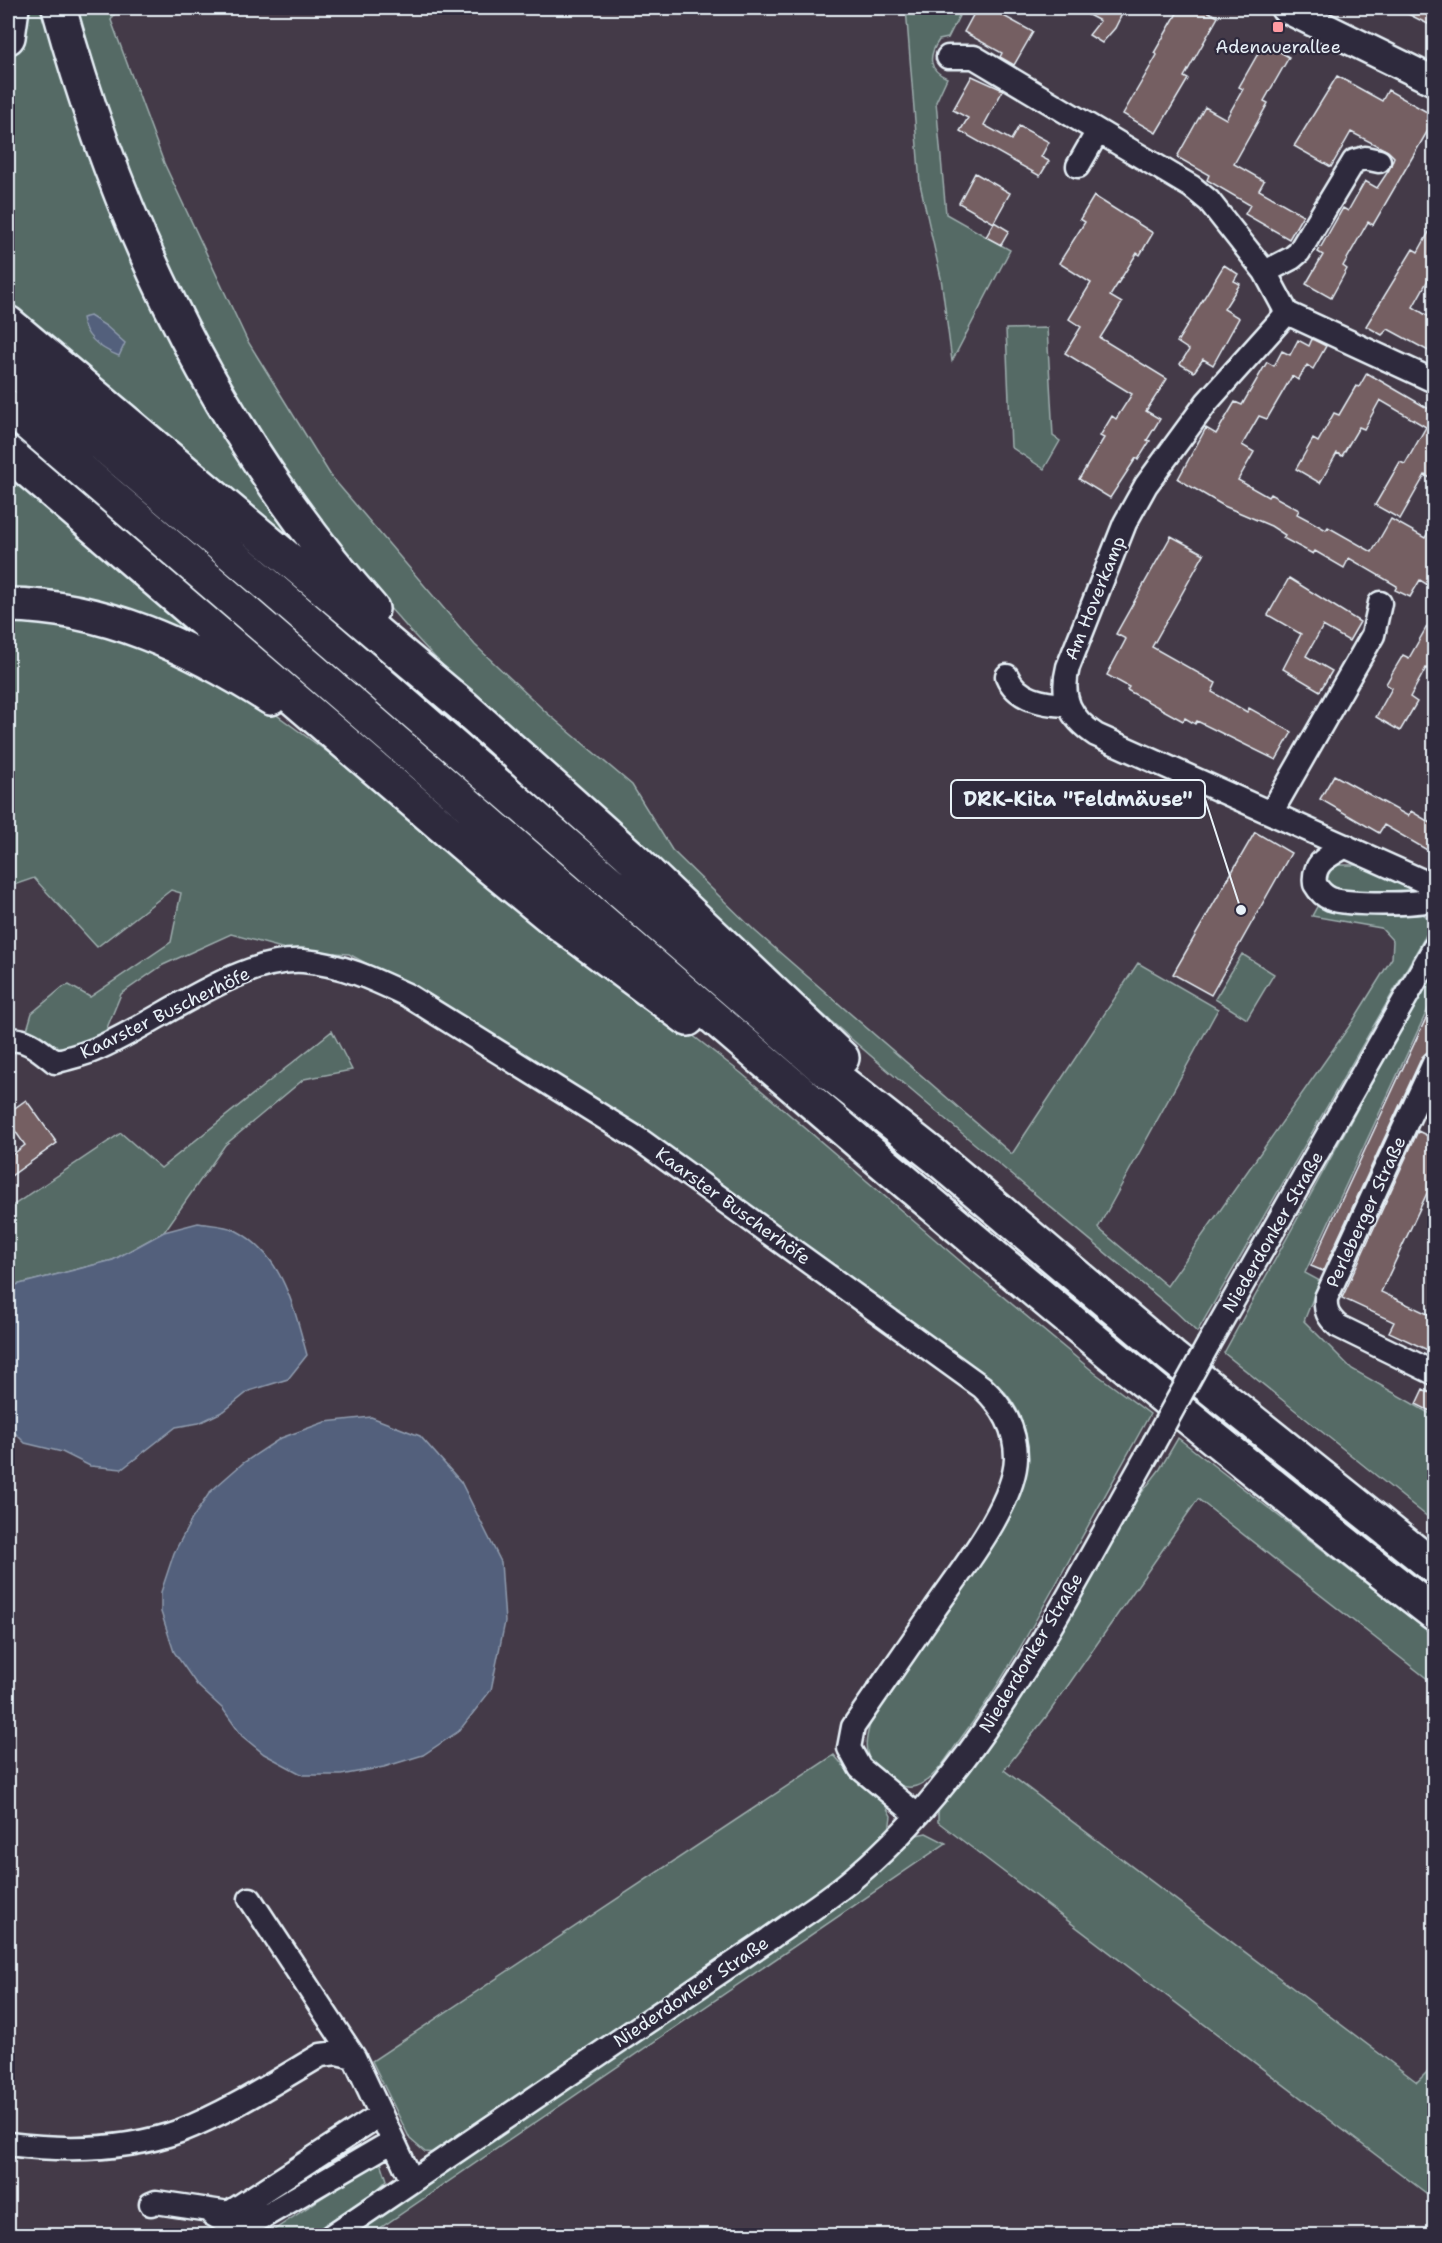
<svg xmlns="http://www.w3.org/2000/svg" width="1442" height="2243" font-family="'Shantell Sans',sans-serif">
<style>
.green{fill:#546a65;stroke:#9eaeae;stroke-width:1.5}
.water{fill:#53617c;stroke:#8f9bae;stroke-width:1.5}
.building{fill:#745e62;stroke:#e8f1f8;stroke-width:1.5}
.lines{fill:none;stroke-linecap:round;stroke-linejoin:round}
.minor-casing{stroke:#e8f1f8;stroke-width:27}
.major-casing{stroke:#e8f1f8;stroke-width:33}
.highway-casing{stroke:#e8f1f8;stroke-width:38}
.minor{stroke:#2f2a3d;stroke-width:22}
.major{stroke:#2f2a3d;stroke-width:28}
.highway{stroke:#2f2a3d;stroke-width:33}
.minor-bridge-casing{stroke:#e8f1f8;stroke-width:27;stroke-linecap:butt}
.minor-bridge{stroke:#2f2a3d;stroke-width:22}
.poi-dot{fill:#ff9aa2;stroke:#2f2a3d;stroke-width:2}
.labels{text-anchor:middle;dominant-baseline:central;stroke-width:4.5;stroke-linejoin:round;paint-order:stroke}
.poi-label{font-size:18px;fill:#e8f1f8;stroke:#2f2a3d}
.street-label{font-size:18px;fill:#e8f1f8;stroke:#2f2a3d}
.leader{fill:none;stroke:#e8f1f8;stroke-width:2}
.callout-dot{fill:#e8f1f8;stroke:#2f2a3d;stroke-width:2}
.callout{fill:#2f2a3d;stroke:#e8f1f8;stroke-width:2}
.callout-label{font-size:20px;text-anchor:middle;font-weight:bold;fill:#e8f1f8}
</style>
<rect width="100%" height="100%" fill="#443a48"/>
<filter id="ink" filterUnits="userSpaceOnUse"><feTurbulence type="fractalNoise" baseFrequency=".0167" numOctaves="2"/><feDisplacementMap in="SourceGraphic" scale="12" xChannelSelector="R" yChannelSelector="G"/><feConvolveMatrix kernelMatrix="1 2 1 2 8 2 1 2 1" color-interpolation-filters="sRGB"/></filter>
<g filter="url(#ink)">
<path class="green" d="M23,8H50L89,134L329,574L8,303V58Z
M74,8H118L111,20L164,163L247,340L331,476L475,645L547,713L632,785L672,850L755,931L1012,1154L1138,963L1218,1009L1098,1228L1167,1286L1353,1021L1392,958L1393,941L1381,928L1312,916L1318,905L1327,909L1421,913L1434,921L1197,1332L1176,1312C1034,1192 888,1075 750,949C707,910 667,867 624,828C579,786 528,751 485,708C416,641 352,568 296,490C218,382 156,259 114,133C100,91 87,49 74,8Z
M906,8H963L948,38L939,40C928,56 928,70 947,78L936,102L946,214L1010,250L952,361L941,278L920,184Z
M1047,328L1053,436L1060,441L1044,469L1011,447L1006,329Z
M8,470L213,645L8,598Z
M8,618L73,625L155,648L271,711L344,764L487,885L651,1003L741,1073L966,1266L1095,1373L1150,1414C1119,1470 1088,1526 1057,1582C1027,1636 998,1689 961,1738C950,1753 939,1773 923,1783C906,1794 887,1781 875,1768C862,1753 866,1737 871,1721L1019,1492C1030,1452 1033,1426 1005,1392L727,1188L646,1134L388,975L349,954L289,950L231,934L163,965L121,994L104,1035C68,1049 59,1055 27,1030L32,1013L63,987L69,985L90,997L171,942L181,893L171,890L97,947L34,878L8,887Z
M1336,865H1362L1412,888L1411,891L1335,893L1324,880L1326,873Z
M1242,954L1274,974L1247,1019L1215,999Z
M1434,969V996L1305,1273L1320,1281L1304,1321L1352,1369L1434,1416V1522L1224,1353Z
M332,1031L352,1070L304,1079L225,1145L164,1232L113,1260L8,1287V1209L121,1133L161,1168Z
M1178,1438L1434,1636V1684L1198,1499L1046,1717L1004,1770L1417,2082L1434,2065V2199L938,1822V1804L980,1755L1011,1711L1136,1500L1160,1469Z
M834,1755L853,1777L883,1801L891,1816L889,1831L831,1885L437,2153L425,2152L410,2139L372,2061Z
M926,1833L946,1843L370,2235L347,2236L838,1901L886,1864L912,1836Z
M380,2159L387,2180L370,2197L313,2235L265,2236Z"/>
<path class="water" d="M90,316L106,326L125,343L119,356C101,349 85,338 82,318Z
M198,1223C209,1225 225,1225 235,1230C283,1254 294,1308 307,1355L288,1379L249,1391L224,1411L199,1423L176,1427L122,1469L90,1466L62,1452L25,1443L8,1426V1287L113,1260L164,1232Z
M371,1417L420,1436L461,1482L501,1562L505,1622L491,1690L459,1731L423,1755L384,1767L341,1775H303L264,1754L242,1736L223,1709L197,1685L174,1652L161,1612V1592L174,1553L192,1519L210,1492L243,1463L281,1438L325,1422Z"/>
<path class="building" d="M977,8H989L1033,32L1014,65L1000,57L1002,53L964,32Z
M1075,8H1125L1115,28L1102,43L1089,35L1100,21Z
M1180,8H1201L1218,17L1184,77L1188,79L1156,133L1123,114L1157,55L1154,53Z
M1396,8H1434V27Z
M1264,43L1289,57L1264,101L1268,103L1234,164L1264,181L1259,190L1303,215L1289,239L1245,214L1250,205L1207,180L1209,175L1177,157L1205,107L1226,119L1243,89L1239,87Z
M972,76L1003,90L984,125L1011,140L1019,126L1049,142L1041,157L1049,161L1040,176L960,131L968,118L953,110Z
M1337,76L1382,101L1388,90L1434,116V120L1373,225L1368,222L1343,266L1347,269L1331,298L1306,284L1323,255L1318,252L1343,208L1348,211L1365,181L1377,188L1389,170L1394,157L1388,151L1351,132L1331,167L1294,146Z
M975,173L1010,193L994,222L1009,231L1001,245L986,237L994,223L959,203Z
M1094,196L1153,233L1140,255L1137,253L1110,296L1122,303L1100,338L1167,379L1146,411L1160,419L1147,440L1150,441L1138,460L1136,458L1110,498L1079,479L1104,438L1100,436L1112,416L1116,419L1132,394L1065,353L1081,327L1069,319L1091,283L1059,263L1085,222L1080,219Z
M1434,223V269L1413,307L1434,320V354L1388,329L1382,335L1366,326L1413,249L1418,252Z
M1224,265L1238,274L1234,281L1240,284L1224,309L1239,318L1213,365L1203,359L1194,372L1180,364L1189,350L1177,342Z
M1312,339L1326,346L1313,369L1307,365L1298,380L1292,376L1267,419L1259,416L1242,445L1254,452L1238,480L1268,497L1270,494L1299,510L1297,514L1312,522L1326,530L1328,527L1372,552L1391,519L1425,538L1434,521V589L1420,580L1410,597L1395,590L1397,586L1349,558L1344,568L1315,551L1313,554L1283,538L1285,535L1271,526L1224,506L1178,479L1206,428L1216,434L1235,402L1242,405L1267,362L1274,366L1282,351L1290,355L1298,340L1309,346Z
M1367,373L1434,412V470L1430,478L1425,475L1400,519L1375,505L1400,462L1405,464L1426,427L1380,400L1364,429L1359,427L1342,456L1337,453L1320,483L1296,469L1313,439L1318,442L1334,413L1339,415L1356,386L1359,387Z
M1171,536L1204,554L1152,647L1216,683L1212,692L1247,712L1249,708L1292,732L1276,760L1197,721L1195,724L1185,718L1183,721L1127,690L1129,687L1107,675L1126,639L1116,634Z
M1289,578L1360,622L1349,641L1323,626L1314,642L1306,656L1332,671L1320,691L1283,669L1301,634L1268,615Z
M1434,614V672L1426,668L1410,697L1417,702L1400,731L1376,717L1392,688L1386,684L1394,670L1403,655L1409,658Z
M1334,775L1408,816L1411,811L1434,825V854L1384,825L1379,833L1320,799Z
M1255,832L1291,853L1211,995L1173,974Z
M1434,1001V1041L1430,1050L1422,1057L1323,1271L1311,1266Z
M26,1100L57,1143L8,1178V1158L25,1145L8,1121V1113Z
M1418,1131L1434,1139V1178L1381,1292L1434,1317V1353L1389,1332L1394,1322L1342,1298Z
M1423,1389L1434,1395V1413L1416,1404Z"/>
<g class="lines">
<g class="minor-casing">
<path id="minor" d="M948,57H974L1098,131
M1078,166L1098,131L1192,187L1209,201L1265,272
M1287,313L1265,272L1292,258L1299,252L1354,161L1365,158L1379,161
M1434,381L1287,313L1207,402L1146,485L1125,523L1068,667C1060,698 1070,718 1096,735L1434,886
M1007,676C1017,700 1044,704 1067,705
M1271,813L1373,635L1380,603
M1346,846C1329,856 1312,862 1315,884C1319,891 1323,896 1331,899C1349,905 1417,905 1434,899
M8,1040C27,1037 41,1051 55,1062C68,1058 82,1055 94,1050C155,1025 238,957 303,961C341,964 373,979 407,995L640,1140L982,1387C1003,1407 1016,1428 1016,1458C1015,1504 960,1572 934,1610C907,1649 880,1688 853,1727L849,1748L860,1768L917,1815
M1434,1063L1326,1298C1325,1311 1328,1317 1338,1326L1434,1373
M1209,1343L1434,948
M250,1899L354,2057L412,2181
M8,2144C64,2151 125,2151 180,2131C229,2112 275,2082 321,2055L337,2053L354,2057
M151,2204L156,2202L229,2213L381,2114
M212,2214L230,2225H249L393,2141
M331,2236L769,1939C798,1918 830,1899 857,1875C986,1766 1071,1588 1154,1443"/>
</g>
<g class="major-casing">
<path id="major" d="M1285,8L1434,81"/>
</g>
<g class="highway-casing">
<path id="highway" d="M59,8C120,229 218,435 372,609
M8,37L12,8
M8,323L463,706L628,854L842,1058
M8,364L264,582L821,1066L936,1157L1172,1357L1434,1567
M8,407C481,810 942,1231 1434,1613
M8,453L491,868L552,918L688,1019
M8,605C104,606 191,647 271,698"/>
</g>
<use href="#minor" class="minor"/>
<use href="#major" class="major"/>
<use href="#highway" class="highway"/>
<g class="minor-bridge-casing">
<path id="minor-bridge" d="M1154,1443L1209,1343"/>
</g>
<use href="#minor-bridge" class="minor-bridge"/>
</g>
</g>
<rect class="poi-dot" x="1272" y="21" width="12" height="12" rx="3"/>
<g class="labels">
<g class="poi-label">
<text x="1278" y="47">Adenauerallee</text>
</g>
<g class="street-label">
<text transform="translate(1095 598) rotate(-68)">Am Hoverkamp</text>
<text transform="translate(165 1013) rotate(-26)">Kaarster Buscherhöfe</text>
<text transform="translate(733 1206) rotate(36)">Kaarster Buscherhöfe</text>
<text transform="translate(1366 1212) rotate(-65)">Perleberger Straße</text>
<text transform="translate(1273 1232) rotate(-60)">Niederdonker Straße</text>
<text transform="translate(1031 1653) rotate(-59)">Niederdonker Straße</text>
<text transform="translate(691 1992) rotate(-34)">Niederdonker Straße</text>
</g>
</g>
<path class="leader" d="M1241 910L1205 799"/>
<circle class="callout-dot" cx="1241" cy="910" r="6"/>
<rect class="callout" x="951" y="780" width="254" height="38" rx="6"/>
<g class="callout-label">
<text x="1078" y="806">DRK-Kita "Feldmäuse"</text>
</g>
<rect width="1442" height="2243" fill="none" stroke="#2f2a3d" stroke-width="30"/>
<rect x="15" y="15" width="1412" height="2213" fill="none" stroke="#e8f1f8" stroke-width="2" filter="url(#ink)"/>
</svg>
